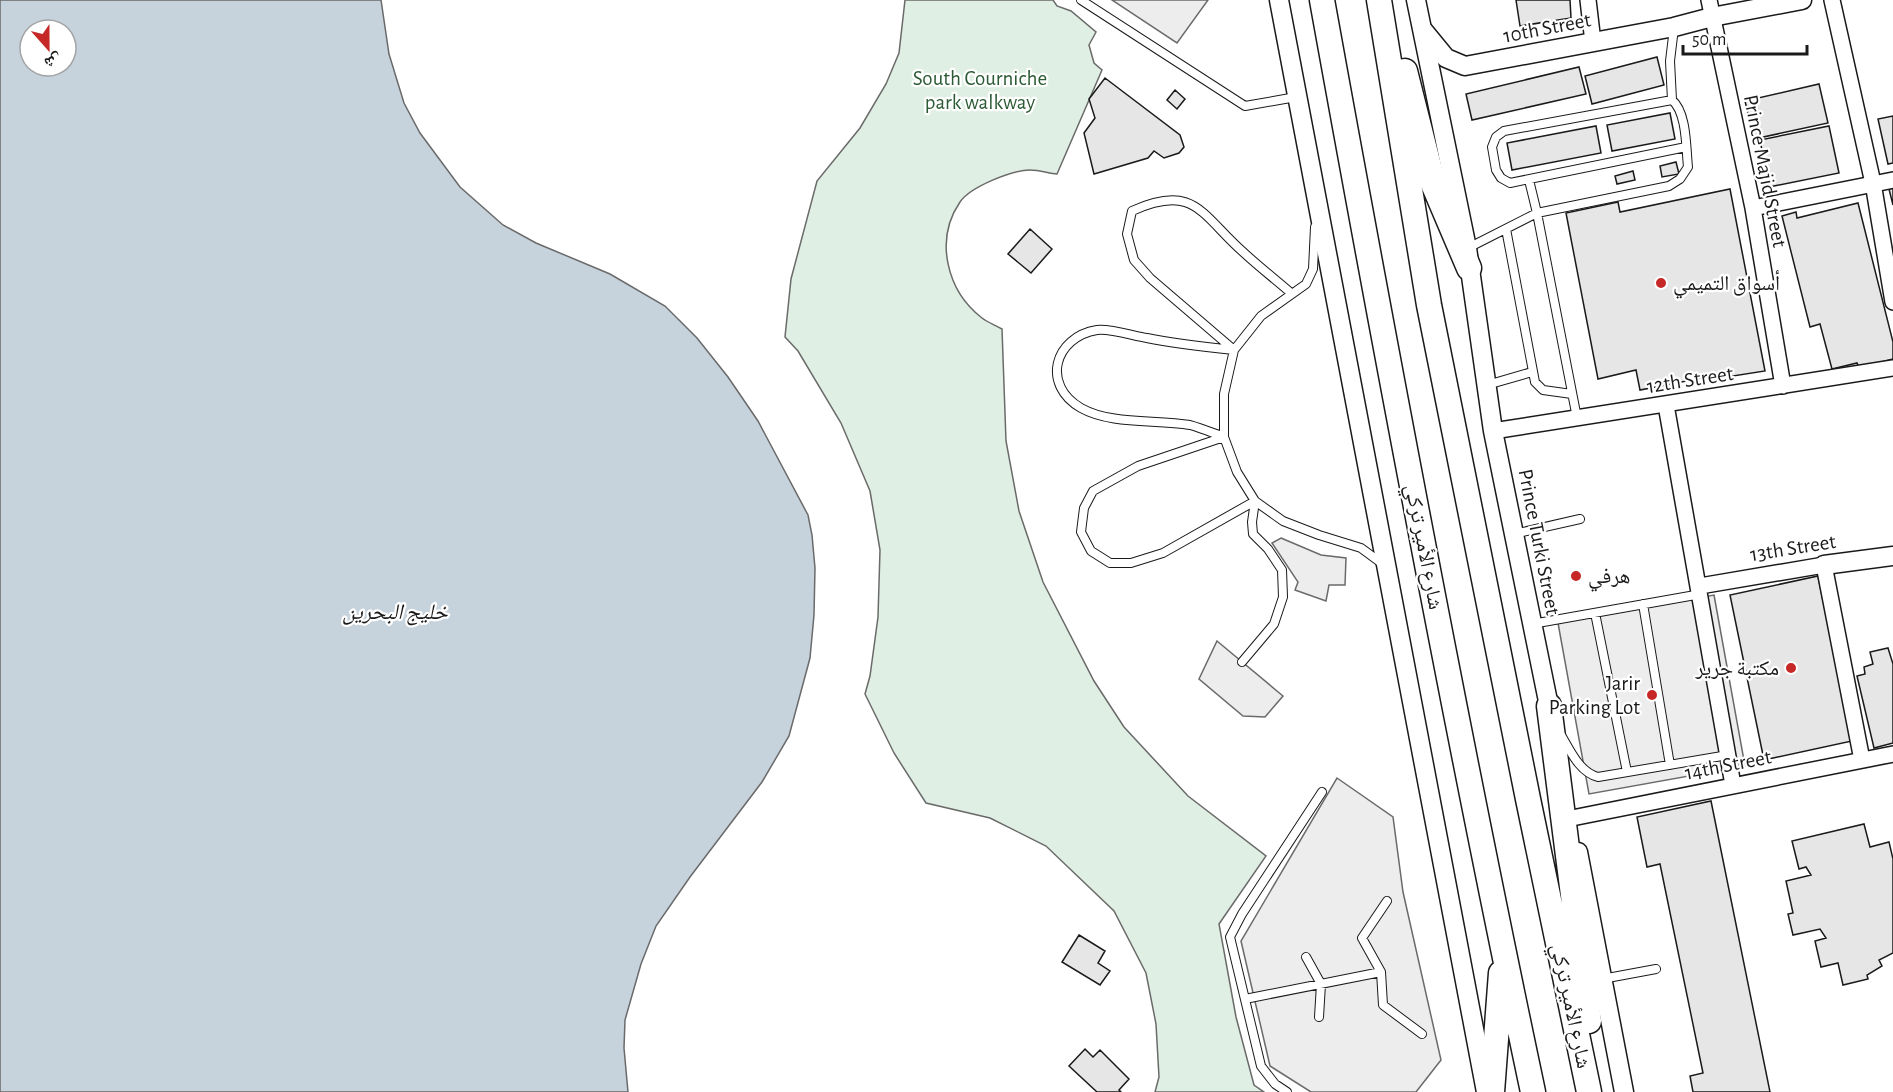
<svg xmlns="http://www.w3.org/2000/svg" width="1893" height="1092" font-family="'Alegreya Sans','Noto Naskh Arabic',sans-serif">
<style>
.green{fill:#e0efe3;stroke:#6a6a6a;stroke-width:1.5}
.parking{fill:#ededed;stroke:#6a6a6a;stroke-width:1.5}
.water{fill:#c6d2dc;stroke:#6a6a6a;stroke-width:1.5;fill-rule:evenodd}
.building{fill:#e6e6e6;stroke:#1a1a1a;stroke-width:1.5}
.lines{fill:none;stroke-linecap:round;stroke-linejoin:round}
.service-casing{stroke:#1a1a1a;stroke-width:10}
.minor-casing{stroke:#1a1a1a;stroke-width:18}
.tertiary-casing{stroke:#1a1a1a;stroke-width:21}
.primary-casing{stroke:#1a1a1a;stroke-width:27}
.service{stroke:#fff;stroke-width:8}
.minor{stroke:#fff;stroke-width:15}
.tertiary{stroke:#fff;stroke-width:18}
.primary{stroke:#fff;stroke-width:24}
.poi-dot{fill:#c62828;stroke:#fff;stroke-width:2}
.labels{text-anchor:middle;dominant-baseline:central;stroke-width:4.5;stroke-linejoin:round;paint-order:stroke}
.street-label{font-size:21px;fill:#1a1a1a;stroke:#fff}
.park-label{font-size:21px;fill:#2b5a34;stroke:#fff}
.poi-label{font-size:21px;fill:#1a1a1a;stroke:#fff;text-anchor:start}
.water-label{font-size:22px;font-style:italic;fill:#1a1a1a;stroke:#fff}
</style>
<rect width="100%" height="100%" fill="#fff"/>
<path class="green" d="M905,0H1053L1057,6L1071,11L1096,32L1089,45L1094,63L1102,70L1057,174C1048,173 1039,170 1030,170C1012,170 970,187 960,202C934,240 947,291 982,318C987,322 995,325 1002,329L1006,441L1019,511L1043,582L1094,681L1124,727L1188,796L1266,856L1219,924L1236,1017L1254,1085L1264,1092H1155L1159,1077L1156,1024L1146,973L1114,911L1046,846L990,818L926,803L894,753L865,694L870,676L878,617L880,550L870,491L841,423L798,351L785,337L791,279L817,181L860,128L886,84L899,53Z"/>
<path class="parking" d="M1112,0H1208L1177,43Z
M1281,538L1321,555L1346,558L1345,585H1329L1326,601L1295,590L1298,582L1272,543Z
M1714,595L1745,766L1589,794L1558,623Z
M1217,641L1283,696L1265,717L1243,716L1199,679Z
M1337,778L1393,817L1403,892L1441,1060L1416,1092H1311L1270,1066L1241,941Z"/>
<path class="water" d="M0,0H381L389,54L404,103L420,133L460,187L503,225L536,243L610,274L665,306L697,338L728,377L758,421L808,515L812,535L815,568L814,615L810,658L789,736L762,782L690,877L656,926L641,964L625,1020L624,1048L628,1092H0ZM30,30H66V66H30Z"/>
<path class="building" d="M1516,0H1570L1571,18L1520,26Z
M1657,57L1664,85L1592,104L1585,76Z
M1579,67L1586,94L1472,120L1466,94Z
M1105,78L1180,135L1184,147L1179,153L1164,158L1154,151L1148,158L1094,174L1084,133L1095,118L1089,99Z
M1819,84L1828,123L1754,139L1745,101Z
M1175,90L1185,99L1177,109L1167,100Z
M1670,113L1675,139L1612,151L1607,125Z
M1893,116V163L1888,164L1878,119Z
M1596,126L1601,153L1512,170L1507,143Z
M1829,126L1839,173L1769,187L1760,140Z
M1676,162L1679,174L1662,177L1660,166Z
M1633,171L1635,180L1617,184L1615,176Z
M1893,188V205L1889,189Z
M1730,189L1765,371L1714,379L1712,376L1640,390L1636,370L1598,379L1566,213L1618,202L1620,212Z
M1858,203L1893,342V359L1859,368L1857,363L1832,369L1820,324L1810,327L1782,216L1796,212L1797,218Z
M1030,229L1052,249L1031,273L1008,254Z
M1818,576L1852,741L1764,760L1730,595Z
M1888,648L1893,664V743L1874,748L1857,676L1865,674L1864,667L1873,664L1870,652Z
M1711,801L1770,1092H1693L1690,1076L1703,1073L1660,864L1647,867L1637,817Z
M1864,824L1870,847L1889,842L1893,859V953L1879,960L1882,966L1867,975L1868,979L1843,985L1838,963L1821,967L1815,941L1826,938L1820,929L1793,935L1788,914L1793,913L1786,881L1811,875L1806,867L1799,869L1792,841Z
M1079,935L1105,951L1098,963L1110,971L1100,985L1062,962Z
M1085,1049L1093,1057L1100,1050L1129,1079L1119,1090L1121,1092H1097L1069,1066Z"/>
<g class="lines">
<g class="service-casing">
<path id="service" d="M1081,0L1245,106L1296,97
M1672,100L1670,61L1674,28
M1529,180L1537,213L1577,418
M1315,227L1313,269L1306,284L1261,316L1234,350L1224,394V437L1237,472L1255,501L1283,521L1319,535L1361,548L1384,565
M1506,229L1535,382L1543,390L1572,394
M1468,248L1537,213L1669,186L1680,179L1688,167C1686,149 1687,112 1672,100L1504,131L1496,137L1492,147L1496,170L1501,178L1510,183L1686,147
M1234,350L1150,278L1134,260L1127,234L1132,211C1194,183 1201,214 1242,251C1258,266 1275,279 1291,293
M1487,385L1532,372
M1224,437C1213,433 1201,428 1190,425C1156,419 1111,425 1081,408C1041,385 1054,337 1097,330C1109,328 1134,336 1147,338C1176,344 1205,347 1234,350
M1224,437L1138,466L1093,491L1084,508L1081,532L1091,551L1110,563H1131L1163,553L1255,501
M1514,534L1580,519
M1643,604L1670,765
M1595,613L1627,772
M1532,624L1701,594
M1242,662L1274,624L1283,597L1282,570L1268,549L1253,534L1252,522L1255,501
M1561,735C1570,750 1579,772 1598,777L1728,755
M1387,901L1362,938L1381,972L1383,1005L1422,1034
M1306,957L1321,984L1319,1017
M1602,979L1656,969
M1245,999L1381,972
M1287,1092L1275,1084L1261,1066L1230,937L1242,914L1322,792"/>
</g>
<g class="minor-casing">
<path id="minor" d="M1588,0L1593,42
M1709,0L1753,208L1783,386
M1832,0L1873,183L1893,302
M1753,208L1893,180
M1666,405L1733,785
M1493,431L1893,368
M1700,586L1824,565L1862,760
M1572,818L1893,754"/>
</g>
<g class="tertiary-casing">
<path id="tertiary" d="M1279,0L1486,1092
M1416,0L1467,248L1493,431L1551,716
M1423,30L1446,58L1465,66L1674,27L1712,17L1802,0
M1824,565L1893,556
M1578,852L1624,1092"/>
</g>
<g class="primary-casing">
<path id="primary" d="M1322,0C1388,365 1456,729 1533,1092
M1379,0L1429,305L1528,799L1589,1092
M1405,71L1434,186L1469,268
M1549,706L1589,1021
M1492,1092L1501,973"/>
</g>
<use href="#service" class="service"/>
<use href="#minor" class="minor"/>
<use href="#tertiary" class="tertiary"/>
<use href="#primary" class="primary"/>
</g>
<g class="poi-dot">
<circle cx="1661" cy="283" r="6"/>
<circle cx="1576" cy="576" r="6"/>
<circle cx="1791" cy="668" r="6"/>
<circle cx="1652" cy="695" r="6"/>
</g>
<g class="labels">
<g class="street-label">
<text transform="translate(1547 28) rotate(-11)">10th Street</text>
<text transform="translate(1765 171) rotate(79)">Prince Majid Street</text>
<text transform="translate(1690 380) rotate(-9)">12th Street</text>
<text transform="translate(1539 542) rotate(79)">Prince Turki Street</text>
<text transform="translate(1424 547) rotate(79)">شارع الأمير تركي</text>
<text transform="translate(1793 548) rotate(-9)">13th Street</text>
<text transform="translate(1728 765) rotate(-11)">14th Street</text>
<text transform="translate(1571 1006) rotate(78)">شارع الأمير تركي</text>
</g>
<g class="park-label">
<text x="980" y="78">South Courniche<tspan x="980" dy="24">park walkway</tspan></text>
</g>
<g class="poi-label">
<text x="1673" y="283">أسواق التميمي</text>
<text x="1588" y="576">هرفي</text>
<text x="1779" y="668" text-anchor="end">مكتبة جرير</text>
<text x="1640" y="683" text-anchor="end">Jarir<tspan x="1640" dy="24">Parking Lot</tspan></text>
</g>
<g class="water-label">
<text x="395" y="612">خليج البحرين</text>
</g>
</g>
<g transform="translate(48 48) rotate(159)"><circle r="28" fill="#ffffff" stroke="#a3a3a3" stroke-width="1.5"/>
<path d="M0-4.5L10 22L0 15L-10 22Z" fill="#c62828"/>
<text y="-9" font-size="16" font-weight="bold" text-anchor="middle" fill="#1a1a1a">ش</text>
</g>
<path d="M1683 45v9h124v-9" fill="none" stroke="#1a1a1a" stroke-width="3"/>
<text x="1692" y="45" font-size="18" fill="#1a1a1a" stroke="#ffffff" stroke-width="4.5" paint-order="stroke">50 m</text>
</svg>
